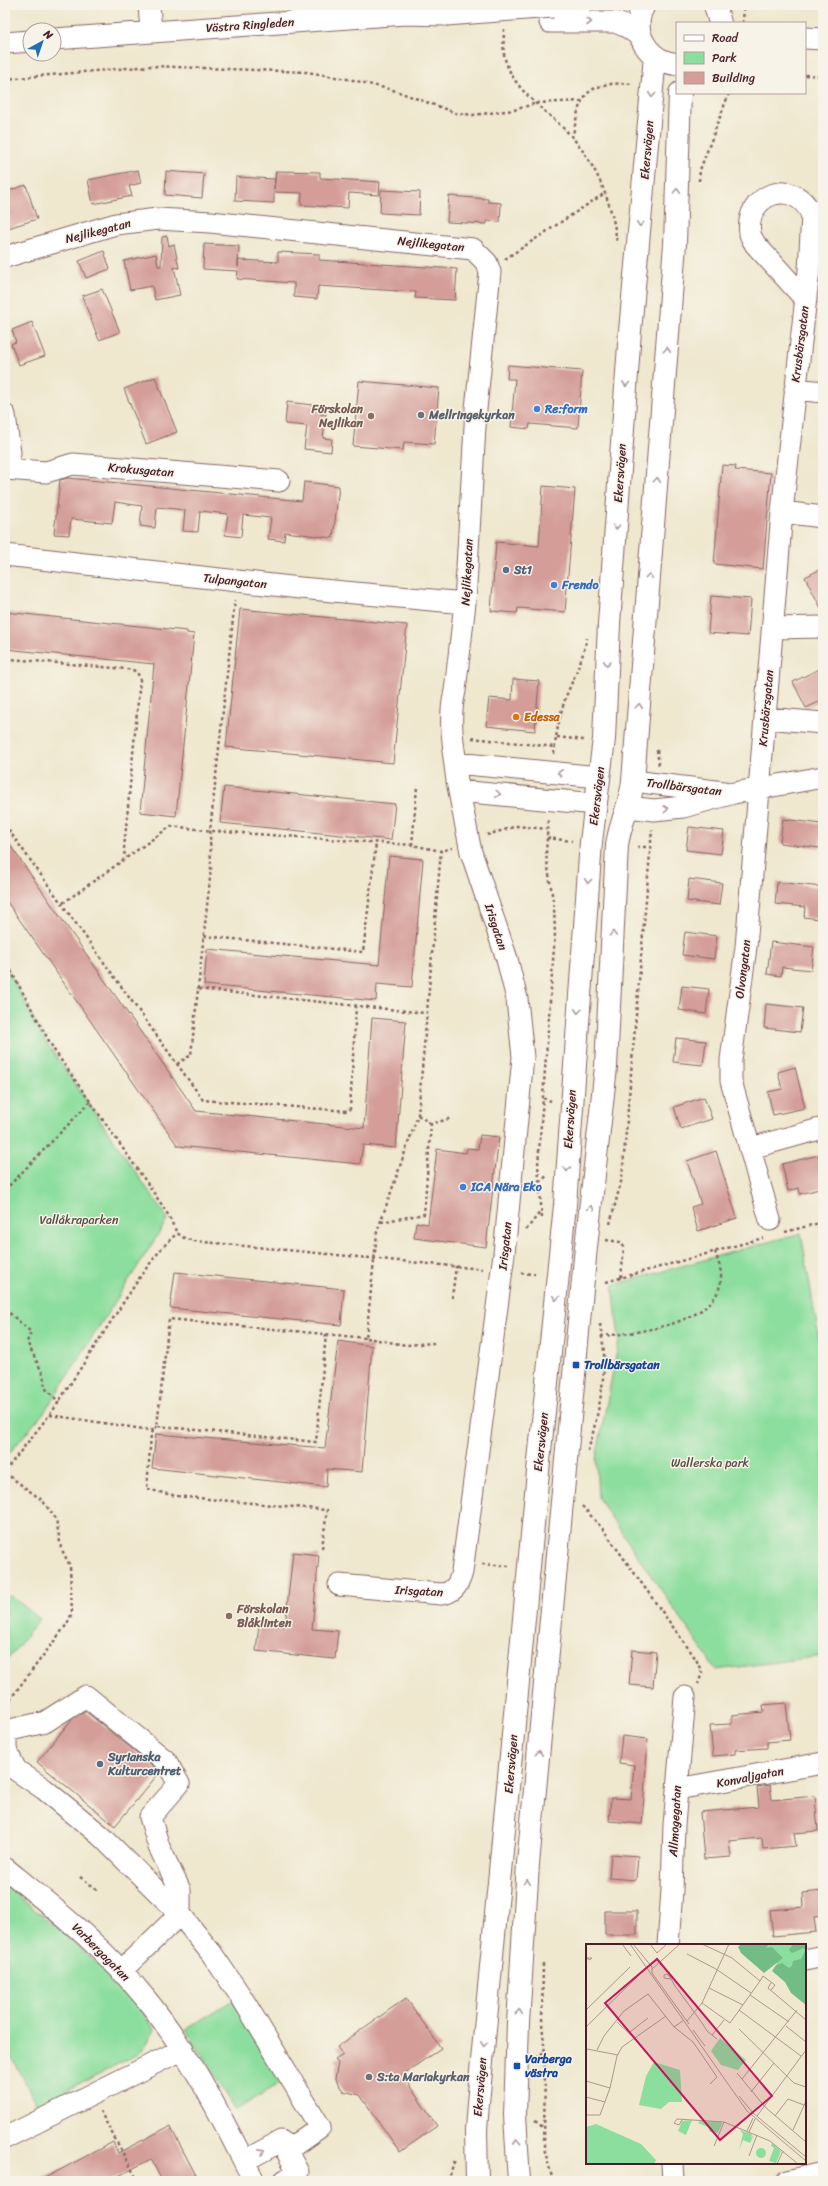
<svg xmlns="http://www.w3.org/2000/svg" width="828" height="2186" font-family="Sriracha,sans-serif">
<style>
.green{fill:#8cde9e;stroke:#6b7e64}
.building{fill:#d49d98}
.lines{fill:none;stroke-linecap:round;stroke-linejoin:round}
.minor-casing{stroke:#846564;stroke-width:23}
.major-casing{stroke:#846564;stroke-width:24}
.path{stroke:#846564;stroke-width:2.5;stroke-dasharray:3 3;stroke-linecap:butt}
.minor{stroke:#fff;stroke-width:21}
.major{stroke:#fff;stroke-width:22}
.minor-bridge-casing{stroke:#846564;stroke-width:23;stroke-linecap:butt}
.minor-bridge{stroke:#fff;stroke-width:21}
.oneway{stroke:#ae9aa0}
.shop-dot{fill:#3f7fe0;stroke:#f7f3e8;stroke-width:1.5}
.worship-dot{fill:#6b7280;stroke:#f7f3e8;stroke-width:1.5}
.education-dot{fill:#8d6e63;stroke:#f7f3e8;stroke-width:1.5}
.service-dot{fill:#5c6f8a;stroke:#f7f3e8;stroke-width:1.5}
.food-dot{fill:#e8710a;stroke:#f7f3e8;stroke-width:1.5}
.transit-dot{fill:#1a4fb4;stroke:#f7f3e8;stroke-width:1.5}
.labels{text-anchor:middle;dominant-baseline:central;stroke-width:3;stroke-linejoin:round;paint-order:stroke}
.street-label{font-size:12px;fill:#4a1f2b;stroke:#f7f3e8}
.education-label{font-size:12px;font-weight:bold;fill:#785e54;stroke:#f7f3e8;text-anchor:end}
.shop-label{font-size:12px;font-weight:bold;fill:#366cbe;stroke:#f7f3e8;text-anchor:start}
.worship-label{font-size:12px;font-weight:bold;fill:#5b616d;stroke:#f7f3e8;text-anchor:start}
.service-label{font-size:12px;font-weight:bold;fill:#4e5e75;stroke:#f7f3e8;text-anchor:start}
.food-label{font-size:12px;font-weight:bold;fill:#c56008;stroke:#f7f3e8;text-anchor:start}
.park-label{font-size:12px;fill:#5a4f48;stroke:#f7f3e8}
.transit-label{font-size:12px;font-weight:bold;fill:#164399;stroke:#f7f3e8;text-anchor:start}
.inset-road{fill:none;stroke:#ad978d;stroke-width:1}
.view{fill:#c2185b;fill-opacity:0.15;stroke:#c2185b;stroke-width:2}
.inset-edge{fill:none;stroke:#4a1f2b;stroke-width:2}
</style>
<rect width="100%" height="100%" fill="#f7f3e8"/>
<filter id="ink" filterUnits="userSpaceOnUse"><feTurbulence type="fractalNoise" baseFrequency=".025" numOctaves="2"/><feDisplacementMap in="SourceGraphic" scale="8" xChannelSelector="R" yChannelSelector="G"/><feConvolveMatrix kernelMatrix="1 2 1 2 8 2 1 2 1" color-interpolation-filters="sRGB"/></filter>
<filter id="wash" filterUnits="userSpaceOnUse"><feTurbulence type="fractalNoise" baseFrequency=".012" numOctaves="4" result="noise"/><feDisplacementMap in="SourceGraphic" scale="16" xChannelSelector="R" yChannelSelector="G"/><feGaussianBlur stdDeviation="0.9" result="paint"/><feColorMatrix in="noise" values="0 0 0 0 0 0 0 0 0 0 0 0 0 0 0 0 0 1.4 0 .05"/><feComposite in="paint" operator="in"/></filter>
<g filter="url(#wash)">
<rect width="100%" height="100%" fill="#efe7ce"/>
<path class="green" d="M5,964L44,1039L168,1219L45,1411L5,1458Z
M801,1233L823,1362V1656L716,1670L598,1498L596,1459L619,1340L613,1285Z
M10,1595L40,1619L5,1663V1601Z
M5,1885C59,1930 115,1972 155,2030L144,2048L136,2055L37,2105L5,2043Z
M233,2000L283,2081L236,2110L186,2029Z"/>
<g id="blocks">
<path class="building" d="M138,170L141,183L129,186L132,196L93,204L88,180Z
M166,171L204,174L202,198L165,195Z
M276,171L320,172V178L380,182L379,195L349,193L348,208L301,205L302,193L274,192V203L235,201L236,177L275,179L274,189Z
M26,185L37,219L5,229V192Z
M381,190L420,192L419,215L380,213Z
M449,196L488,199V202L501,203L500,222L487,221V224L447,222Z
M167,236L169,246L174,244L179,268L174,267L180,295L155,300L152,286L130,290L124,261L156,254L158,266H161L162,237Z
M204,244L239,246L238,267V260L278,262V252L319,254V260L457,269L455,300L415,298L416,292L318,286L317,299L294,297V283L237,279L238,271L203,269Z
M104,251L110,269L86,278L79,261Z
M102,289L120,332L99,340L82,296Z
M32,322L45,356L19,365L11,344L16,342L12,330Z
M508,365L582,371L578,428L530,424L529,429L511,427L515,379H507Z
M155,377L177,432L146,444L124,389Z
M359,381L439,388L434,444L404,442L403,450L353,446Z
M287,402L321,406L320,414H326L323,438L332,439L331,452L304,449L307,426L285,424Z
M722,465L736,466L735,470L771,473L763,569L714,564Z
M68,478L302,501L304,482L339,486L333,538L285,532L284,541L268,539L271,518L243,515L241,537L225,535L228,514L200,511L198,532L183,531L185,510L157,507L155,528L140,526L142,506L115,502L112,523L71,519L69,535L54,534L60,480Z
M543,486L575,489L565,612L518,608L517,613L491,611L496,542L539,546Z
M823,568V612L805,577Z
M711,596L751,599L748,636L708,633Z
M240,609L407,625L393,763L226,747Z
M5,612L187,631V633L194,634L176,816L140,812L154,664L5,649Z
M823,667V700L806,708L793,682Z
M513,679L539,681L535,731L486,726L489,698L512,700Z
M224,787L395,804L391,840L220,823Z
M783,819L822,824L820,848L780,843Z
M689,827L724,831L721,854L686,850Z
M5,838L196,1111L364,1128L372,1018L406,1021L396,1148L363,1145L360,1164L178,1146L5,899Z
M389,856L423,859L412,987L377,984L376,1001L204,985L207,949L379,965Z
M689,879L722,883L719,905L687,901Z
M777,882L822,887L818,919L804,917L805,907L775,904Z
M685,932L717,936L714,959L682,955Z
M771,942L814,947L811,970L782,967L781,976L767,974Z
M682,986L709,989L706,1014L679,1010Z
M766,1004L803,1008L800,1032L764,1028Z
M676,1038L706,1041L703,1065L673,1062Z
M795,1067L805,1108L773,1115L768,1092L782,1089L778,1072Z
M704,1097L712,1119L681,1129L674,1107Z
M480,1135L499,1137L486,1247L414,1238L416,1222L428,1224L437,1149L466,1153L467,1148L478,1149Z
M716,1151L737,1218L698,1231L691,1207L701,1204L687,1161Z
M819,1155L823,1171V1188L800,1194L799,1188L788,1191L782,1164Z
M175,1272L344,1289L341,1325L170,1308Z
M338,1341L372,1346L362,1472L327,1469L326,1487L152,1468L156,1434L325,1448Z
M293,1552L319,1555L312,1629L338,1631L335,1659L256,1651L259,1624L285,1626Z
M632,1650L656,1652L653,1687L629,1685Z
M786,1703L790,1740L767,1742V1748L735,1750V1754L713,1756L710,1725L732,1724V1715L764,1712L763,1705Z
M85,1711L157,1769L159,1773L115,1826L37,1762L72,1719Z
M622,1736L648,1739L642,1824L609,1821L611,1798L631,1799L634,1765L619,1763Z
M770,1785L772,1800L815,1796L818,1831L794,1833L796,1846L763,1849L762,1838L729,1841L731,1857L704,1859L700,1812L759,1807L757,1787Z
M611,1854L638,1856L636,1880L609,1878Z
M823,1891V1916L814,1917L816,1932L773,1936L770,1910L804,1907L803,1893Z
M605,1911H637V1935H605Z
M406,1998L441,2048L402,2075L437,2126L400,2152L360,2095L343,2091L335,2079L338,2063L335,2060L343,2055L337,2047Z
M170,2126L199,2181H162L151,2159L109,2181H39L113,2142L118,2153Z"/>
</g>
</g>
<g filter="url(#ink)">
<use href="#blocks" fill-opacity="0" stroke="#846564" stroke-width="1"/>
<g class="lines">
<g class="minor-casing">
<path id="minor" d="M149,5L151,32
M553,7L581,5
M550,22H615L627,27L641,37
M805,38L823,39
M54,39L405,14L446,15
M5,43L30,41
M5,257L116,224L158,219L210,222L473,249L487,263L490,272L476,409L465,603L455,691C449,715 452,738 456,763L599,777
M795,389L823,392
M5,415L10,453L5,468
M5,469L46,472L73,464L279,481
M782,512L823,517
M5,555L300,588L465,603
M773,628L823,627
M766,718L823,723
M633,781L724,792
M459,791L596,804
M627,807L654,810L683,807L734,793L823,777
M751,1148L823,1128
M770,1220L731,1081V1060L746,947L782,512L809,270L812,215C793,174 744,196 750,233C750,237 754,241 755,244L806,300
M339,1585L441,1594C454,1593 459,1584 462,1572L504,1254L523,1057L517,999L507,959L471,852L457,781L453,750
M677,1789L823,1763
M5,1868C55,1909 106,1949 146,1999C191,2054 222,2119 254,2181
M668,1945L672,1890L674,1825L685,1697
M805,1960L823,1956
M121,1971L180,1914V1890L159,1847L150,1817L179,1784L166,1761L86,1696L45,1722L6,1731V1750L16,1770L44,1789L100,1835L180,1914L212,1954L242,1998L320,2127L286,2151
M5,2138L183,2049
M244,2161L281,2141L298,2172L284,2181
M672,2163L673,2181
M787,2181L823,2173"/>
</g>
<g class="major-casing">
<path id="major" d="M644,5C629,31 648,62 677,64
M715,5L720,23
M477,2181L476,2130L478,2103L539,1461L565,1205L591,842L604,739L609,624L630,331L655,56
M519,2181L515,2115L518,2023L528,1864L586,1247L606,1067L617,845C620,823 631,803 633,781L675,244L680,93"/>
</g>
<path class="path" d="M743,23L744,5
M504,29C504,40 502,52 506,62C516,94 551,113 572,137C597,166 613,205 617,243
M805,75L823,76
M5,79L151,66L307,72L353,80L396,91L456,113L473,115L514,110L537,103L582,101
M572,138C575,128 577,109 582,101C592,82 615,83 633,84
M699,181L700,170L729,93
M505,259L605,193
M5,673L6,664L11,659L126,669C135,670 138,671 140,680L124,849L125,858
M557,737L584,740
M472,738L555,747
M657,750L659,765
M554,754C556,734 560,712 567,694C575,675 583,658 587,638
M5,825L203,1100L348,1111L350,1109L356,1006
M487,835L517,826L547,829
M547,838L572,841
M412,845L417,787
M637,847H651
M63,903L171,826L213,831L412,845L441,851L452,848
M204,936L363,952L376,843
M5,960L54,1050L145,1180L166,1211L177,1233L184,1238L194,1241L482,1269
M198,989L211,869L210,831L235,600
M177,1064L191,1055L198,989L425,1013
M543,1098L551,1101
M418,1115L431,1124
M539,1182L547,1176
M5,1190L90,1102
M542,1218L538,1165L555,934L554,907L546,855L548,819
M381,1222L424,1214L431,1124L452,1118
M610,1224L622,1178L652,830
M526,1230L541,1211
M785,1232L823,1222
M606,1240L620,1242L624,1247L621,1278
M521,1273L535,1274
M606,1282L763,1238
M452,1298L456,1266
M5,1309L31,1332L27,1342L43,1374L45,1388L59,1402
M326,1334L316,1442L157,1426L169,1319L366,1338L377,1232L418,1115L441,851
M601,1336C636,1333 723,1324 721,1275C721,1267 717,1259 715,1251
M366,1338L406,1345L434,1343
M50,1415L150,1430L155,1428
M157,1426L151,1434L147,1489L176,1496L327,1510L322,1548
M588,1451C597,1419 605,1385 604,1352C603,1342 601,1333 600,1324
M5,1471L54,1409L142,1274L161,1249L177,1233
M5,1473L42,1500L56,1519L61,1548L70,1566L72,1613L67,1624L11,1698L9,1710
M582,1506L602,1528L696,1659L702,1673L698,1684
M482,1564L509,1566
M80,1877L98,1890
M543,1964L542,2023L545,2054L544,2148L553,2181
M536,2058L544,2052
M100,2111L138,2181
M535,2121L544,2128
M448,2181L455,2159"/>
<use href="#minor" class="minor"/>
<use href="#major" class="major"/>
<g class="minor-bridge-casing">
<path id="minor-bridge" d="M446,15L553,7"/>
</g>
<use href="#minor-bridge" class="minor-bridge"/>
</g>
<defs><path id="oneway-chevron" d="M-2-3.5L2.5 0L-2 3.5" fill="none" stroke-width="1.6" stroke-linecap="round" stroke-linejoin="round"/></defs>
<g class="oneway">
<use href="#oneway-chevron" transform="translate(589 22)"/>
<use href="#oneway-chevron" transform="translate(652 95) rotate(95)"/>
<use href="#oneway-chevron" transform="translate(677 191) rotate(-87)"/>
<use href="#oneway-chevron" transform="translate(640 224) rotate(95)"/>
<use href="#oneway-chevron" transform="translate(667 350) rotate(-86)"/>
<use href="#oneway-chevron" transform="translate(626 384) rotate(94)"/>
<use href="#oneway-chevron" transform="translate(657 480) rotate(-85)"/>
<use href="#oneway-chevron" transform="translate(616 527) rotate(94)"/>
<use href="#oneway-chevron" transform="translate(649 576) rotate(-85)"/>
<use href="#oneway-chevron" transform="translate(607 663) rotate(93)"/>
<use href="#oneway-chevron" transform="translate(639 706) rotate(-85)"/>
<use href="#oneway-chevron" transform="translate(560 773) rotate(-174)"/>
<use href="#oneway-chevron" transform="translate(498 794) rotate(5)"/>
<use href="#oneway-chevron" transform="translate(666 809) rotate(-6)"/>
<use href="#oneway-chevron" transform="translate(588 881) rotate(94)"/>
<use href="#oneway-chevron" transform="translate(613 934) rotate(-87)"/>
<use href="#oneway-chevron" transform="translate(578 1011) rotate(94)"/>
<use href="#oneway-chevron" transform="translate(567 1169) rotate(93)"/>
<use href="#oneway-chevron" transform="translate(591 1208) rotate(-83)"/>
<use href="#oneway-chevron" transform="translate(556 1298) rotate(96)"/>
<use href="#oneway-chevron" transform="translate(539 1753) rotate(-85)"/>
<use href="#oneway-chevron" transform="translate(527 1882) rotate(-86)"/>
<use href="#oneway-chevron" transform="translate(519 2012) rotate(-86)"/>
<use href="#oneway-chevron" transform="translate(484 2044) rotate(94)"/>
<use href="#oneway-chevron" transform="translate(517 2142) rotate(-93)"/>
<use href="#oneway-chevron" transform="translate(262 2151) rotate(-28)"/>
</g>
</g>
<g class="shop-dot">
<circle cx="537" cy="409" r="4"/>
<circle cx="554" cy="585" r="4"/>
<circle cx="463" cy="1187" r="4"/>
</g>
<g class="worship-dot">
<circle cx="421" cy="415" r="4"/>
<circle cx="369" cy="2077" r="4"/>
</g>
<g class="education-dot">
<circle cx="371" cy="416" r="4"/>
<circle cx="229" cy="1616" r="4"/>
</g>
<g class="service-dot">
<circle cx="506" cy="570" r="4"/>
<circle cx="100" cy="1764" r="4"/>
</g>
<circle class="food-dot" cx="516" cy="717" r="4"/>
<g class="transit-dot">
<rect x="572" y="1361" width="8" height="8" rx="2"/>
<rect x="513" y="2062" width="8" height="8" rx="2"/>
</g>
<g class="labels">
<g class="street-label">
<text transform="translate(250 25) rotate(-4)">Västra Ringleden</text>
<text transform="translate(647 150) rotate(-85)">Ekersvägen</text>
<text transform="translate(98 231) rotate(-14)">Nejlikegatan</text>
<text transform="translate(431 244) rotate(6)">Nejlikegatan</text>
<text transform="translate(800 344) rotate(-83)">Krusbärsgatan</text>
<text transform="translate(141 470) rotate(5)">Krokusgatan</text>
<text transform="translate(620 473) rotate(-86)">Ekersvägen</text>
<text transform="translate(467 572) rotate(-87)">Nejlikegatan</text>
<text transform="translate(235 581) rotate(6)">Tulpangatan</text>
<text transform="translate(766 708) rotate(-85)">Krusbärsgatan</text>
<text transform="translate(684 787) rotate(7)">Trollbärsgatan</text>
<text transform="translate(597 796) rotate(-83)">Ekersvägen</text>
<text transform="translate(496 927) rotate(72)">Irisgatan</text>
<text transform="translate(743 969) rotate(-83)">Olvongatan</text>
<text transform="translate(570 1119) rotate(-86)">Ekersvägen</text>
<text transform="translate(505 1246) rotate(-84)">Irisgatan</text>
<text transform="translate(541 1442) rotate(-84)">Ekersvägen</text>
<text transform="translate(419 1591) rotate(3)">Irisgatan</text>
<text transform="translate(511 1764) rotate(-85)">Ekersvägen</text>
<text transform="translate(750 1777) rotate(-11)">Konvaljgatan</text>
<text transform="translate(675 1821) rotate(-87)">Allmogegatan</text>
<text transform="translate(101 1952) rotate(45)">Varbergagatan</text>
<text transform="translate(480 2087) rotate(-85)">Ekersvägen</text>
</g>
<g class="education-label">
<text x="363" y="409">Förskolan<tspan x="363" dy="14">Nejlikan</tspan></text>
<text x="237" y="1609" text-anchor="start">Förskolan<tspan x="237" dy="14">Blåklinten</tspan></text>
</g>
<g class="shop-label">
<text x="545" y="409">Re:form</text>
<text x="562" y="585">Frendo</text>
<text x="471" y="1187">ICA Nära Eko</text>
</g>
<g class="worship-label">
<text x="429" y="415">Mellringekyrkan</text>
<text x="377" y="2077">S:ta Mariakyrkan</text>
</g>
<g class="service-label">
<text x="514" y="570">St1</text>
<text x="108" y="1757">Syrianska<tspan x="108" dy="14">Kulturcentret</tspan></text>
</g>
<g class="food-label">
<text x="524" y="717">Edessa</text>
</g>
<g class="park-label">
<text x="79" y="1220">Vallåkraparken</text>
<text x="710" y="1463">Wallerska park</text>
</g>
<g class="transit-label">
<text x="584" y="1365">Trollbärsgatan</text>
<text x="525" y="2059">Varberga<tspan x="525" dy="14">västra</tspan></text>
</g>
</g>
<g transform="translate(586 1944)">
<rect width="220" height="220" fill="#efe7ce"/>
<path d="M175,0H220V19L206,28L195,25ZM134,94L160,116L152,126L135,121L125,107ZM68,118L94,126L96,158H83L75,165L53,161L60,132ZM106,176L100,191L92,187L96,177ZM114,177L135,178L136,180L132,189L124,188L122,183L112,179ZM10,180L55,200L70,216L68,220H0V183ZM154,186L166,190L165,194L168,191L164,199L157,196L153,206L157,190ZM186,199L195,207L190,219L183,217L188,204L185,202ZM170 209a5 5 0 1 1 10 0a5 5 0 1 1-10 0Z" fill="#8cde9e"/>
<path d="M155,0H183L180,4L186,3L197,14L178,29L155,9L152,3ZM207,0H220V61L205,49L199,38L186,27L190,21L196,19L203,24L206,22L207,17L215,15L219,7L218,4L206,9L203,6Z" fill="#71bd85"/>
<path class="inset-road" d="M36,0L45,12M44,0L161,167L220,217M47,0L66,23V29L103,80M64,0L71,9L81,0M116,0L146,14L174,37L144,79L116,59M101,10L130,25L165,49M0,14L4,16L6,14H0M66,25L94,0M85,35L78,34V31L81,30L84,33L85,35L89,42L95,50L116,79L121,87L131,95M174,37L177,32L189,41L185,46M185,39L182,44L220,76M123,44L157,61M164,51L203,78M0,66L44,23M153,66L215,112M101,77L116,59L143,0M31,78L48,94M87,82L107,98L131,133L124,140M200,82L220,98M0,83L60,24M153,85L208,139L220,143M107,86L119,102M44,88L62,74M126,91L138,76M1,105L32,111M11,106L18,92L38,67L62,50L88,83L98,76M151,129L179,163L220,198M156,135L211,66M0,137L24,144M165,148L188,119M153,152L167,169L220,213M0,153L19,158M0,171H14L24,144L31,112L36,103L80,72M171,172L220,106M189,172L202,155L218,161M96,176L93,181L88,179L91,175L138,178L184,197L212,220M207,186L220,157M161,187L167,174M163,188L169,175M128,202L138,178M163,212L171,191M191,220L197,207"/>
<path class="view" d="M71,15L186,152L134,196L19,59Z"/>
<rect width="220" height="220" class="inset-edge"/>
</g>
<rect width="828" height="2186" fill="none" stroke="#f7f3e8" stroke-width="20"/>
<rect x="676" y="22" width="130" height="72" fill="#f7f3e8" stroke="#b29e9c"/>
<rect x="684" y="35" width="20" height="6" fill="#ffffff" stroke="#b29e9c"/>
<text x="712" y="42" font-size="12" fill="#4a1f2b">Road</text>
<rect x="684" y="52" width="20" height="12" fill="#8cde9e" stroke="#b29e9c"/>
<text x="712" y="62" font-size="12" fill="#4a1f2b">Park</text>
<rect x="684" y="72" width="20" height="12" fill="#d49d98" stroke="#b29e9c"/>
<text x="712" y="82" font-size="12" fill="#4a1f2b">Building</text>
<g transform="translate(42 42) rotate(40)"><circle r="19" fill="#f7f3e8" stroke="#b29e9c"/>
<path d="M0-3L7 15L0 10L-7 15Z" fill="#1f6fb2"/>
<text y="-6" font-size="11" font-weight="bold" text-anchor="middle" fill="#4a1f2b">N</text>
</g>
</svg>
